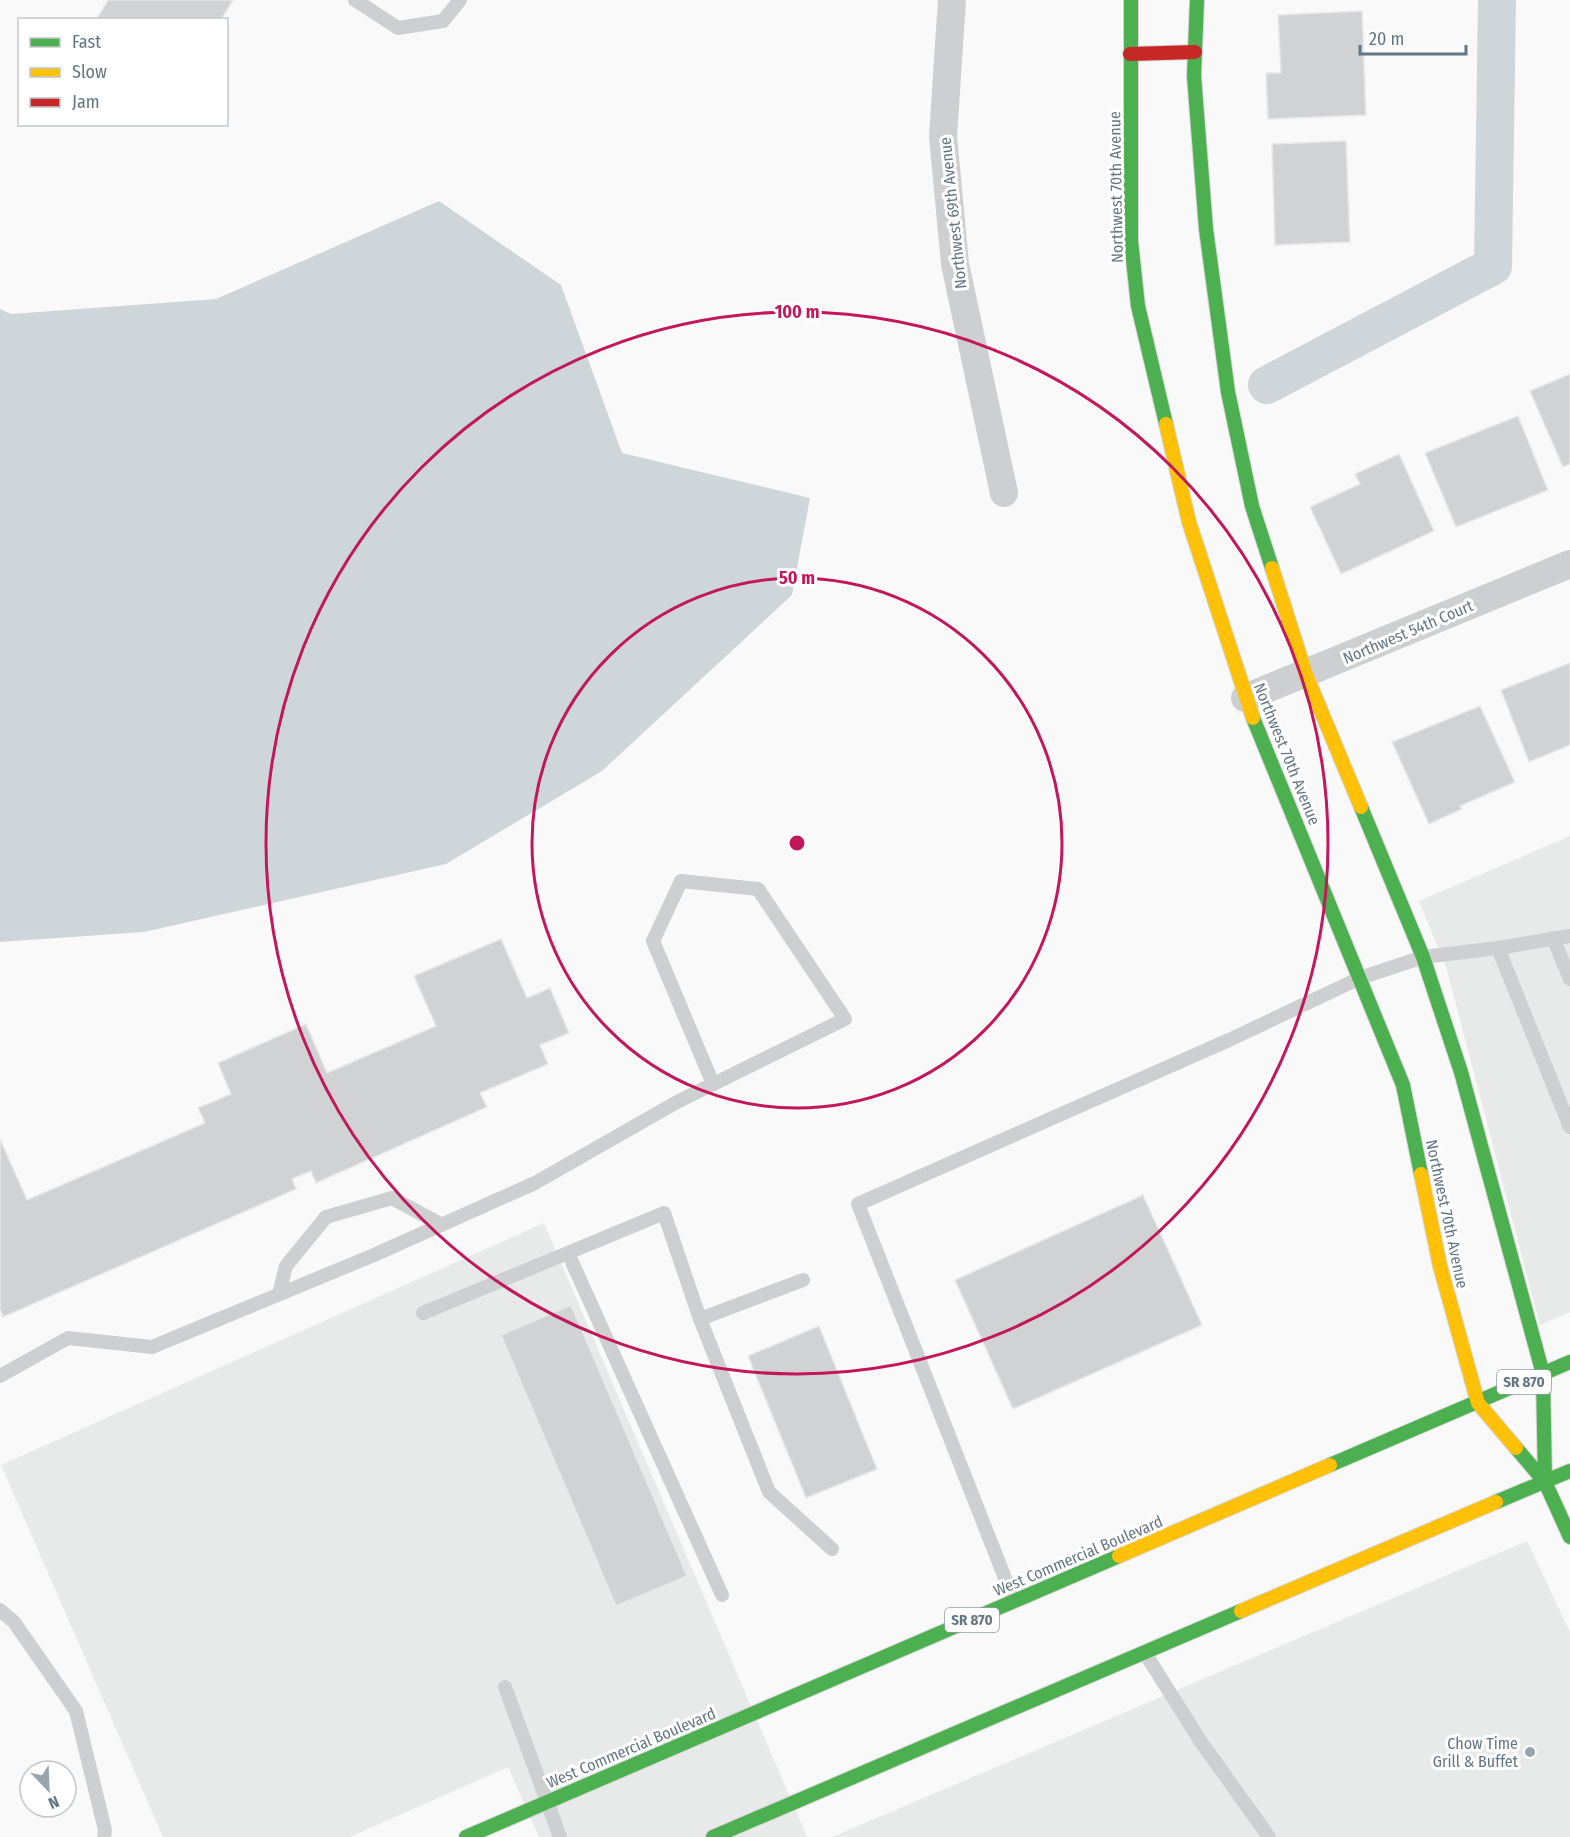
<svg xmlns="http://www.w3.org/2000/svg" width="1570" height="1837" font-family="'Fira Sans Condensed',sans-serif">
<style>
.built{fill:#e8e9e9}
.water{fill:#ced6d9}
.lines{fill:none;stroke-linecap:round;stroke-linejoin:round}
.canal{stroke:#ced6d9;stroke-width:38}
.building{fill:#d0d2d3;stroke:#e8e8e8;stroke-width:1.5}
.fast-casing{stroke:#d5d6d7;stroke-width:16}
.slow-casing{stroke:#d5d6d7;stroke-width:16}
.jam-casing{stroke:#d5d6d7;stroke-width:16}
.lane{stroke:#cecfd0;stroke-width:14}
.street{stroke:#cecfd0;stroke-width:28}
.fast{stroke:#4caf50;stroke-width:14}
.slow{stroke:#ffc107;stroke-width:14}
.jam{stroke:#c62828;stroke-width:14}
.ring{fill:none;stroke:#c2185b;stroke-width:3}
.poi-dot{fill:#99a4ac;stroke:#fff;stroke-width:2}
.labels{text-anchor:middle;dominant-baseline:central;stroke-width:6;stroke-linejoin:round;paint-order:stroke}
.shield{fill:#fff;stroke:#939fa8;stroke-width:1.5}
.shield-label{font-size:15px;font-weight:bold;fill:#657683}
.street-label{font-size:16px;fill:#657683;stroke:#fff}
.poi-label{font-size:16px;fill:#657683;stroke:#fff;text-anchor:end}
.centre{fill:#c2185b;stroke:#fff;stroke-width:3}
.ring-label{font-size:18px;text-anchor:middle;font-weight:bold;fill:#c2185b;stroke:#fff;stroke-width:6;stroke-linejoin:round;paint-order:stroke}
</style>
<rect width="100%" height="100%" fill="#f9f9f9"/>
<path class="built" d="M1570,836V1312L1540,1325L1446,967L1419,901Z
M544,1223L807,1837H539L508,1767L350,1837H163L1,1465Z
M1527,1541L1570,1632V1837H832Z"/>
<path class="water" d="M439,201L561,285L622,453L810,498L792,595L602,771L446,864L144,932L0,942V309L11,314L216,299Z"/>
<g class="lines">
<path class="canal" d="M1267,385L1493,266L1497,0"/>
</g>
<path class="building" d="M108,0H233L221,20H96Z
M1362,11L1366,115L1268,119L1266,73H1281L1278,15Z
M1346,141L1350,242L1275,245L1272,144Z
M1570,374V464L1563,467L1530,391Z
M1518,416L1548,490L1456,527L1425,453Z
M1399,454L1434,531L1341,574L1310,507L1360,484L1355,474Z
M1570,663V745L1529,762L1501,690Z
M1480,706L1515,782L1460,806L1462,809L1429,824L1392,742Z
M501,939L527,998L550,988L569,1033L540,1045L548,1064L480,1093L487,1107L316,1183L311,1171L292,1179L296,1189L3,1317L0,1309V1139L27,1200L205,1123L198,1108L231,1094L218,1063L306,1024L327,1073L436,1026L414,976Z
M1143,1195L1202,1325L1013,1409L955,1280Z
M571,1305L687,1576L616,1606L501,1335Z
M819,1326L877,1469L806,1498L748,1356Z"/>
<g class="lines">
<g class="fast-casing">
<path id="fast" d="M1131,0V241L1138,306L1166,424
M1197,0L1194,76L1206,229L1228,392L1252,506L1272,568
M1253,718L1403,1085L1421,1174
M1361,807L1423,957L1461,1072L1543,1374L1545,1482
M1516,1448L1545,1482L1570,1537
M1330,1465L1570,1362
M1496,1502L1570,1471
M466,1837L1119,1556
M713,1837L1241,1611"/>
</g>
<g class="slow-casing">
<path id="slow" d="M1166,424L1189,522L1253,718
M1272,568L1306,675L1361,807
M1421,1174L1440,1266L1478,1403L1516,1448
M1119,1556L1330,1465
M1241,1611L1496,1502"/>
</g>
<g class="jam-casing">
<path id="jam" d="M1130,54L1195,52"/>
</g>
<path class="lane" d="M355,0L398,28L443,21L460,0
M1553,938L1570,979
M1498,948L1570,1127
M568,1253L722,1595
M803,1280L700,1319L769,1492L832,1549
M279,1294L286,1266L326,1217L392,1198L442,1225
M423,1313L664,1213L700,1319
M0,1376L68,1338L152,1347L374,1255L535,1183L677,1102L845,1019L758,889L681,881L653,941L713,1084
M1014,1601L858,1204L1229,1040L1360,978L1423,957L1498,948L1570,936
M0,1610L14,1622L76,1711L105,1830L104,1837
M1145,1653L1201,1742L1269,1837
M505,1687L560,1837"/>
<path class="street" d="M952,0L943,136L955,264L1004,493
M1245,698L1570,564"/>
<use href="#fast" class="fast"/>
<use href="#slow" class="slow"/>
<use href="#jam" class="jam"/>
</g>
<g class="ring">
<circle cx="797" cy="843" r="265"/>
<circle cx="797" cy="843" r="531"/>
</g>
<circle class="poi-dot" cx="1530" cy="1752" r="6"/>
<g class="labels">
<g class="shield">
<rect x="1497" y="1370" width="54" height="24" rx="4.5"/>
<rect x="945" y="1608" width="54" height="24" rx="4.5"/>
</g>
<g class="shield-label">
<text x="1524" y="1382">SR 870</text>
<text x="972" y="1620">SR 870</text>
</g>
<g class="street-label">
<text transform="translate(1116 187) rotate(-91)">Northwest 70th Avenue</text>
<text transform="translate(953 213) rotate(-96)">Northwest 69th Avenue</text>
<text transform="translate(1408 632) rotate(-23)">Northwest 54th Court</text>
<text transform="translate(1287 754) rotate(68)">Northwest 70th Avenue</text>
<text transform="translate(1447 1214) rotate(78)">Northwest 70th Avenue</text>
<text transform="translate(1078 1556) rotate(-23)">West Commercial Boulevard</text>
<text transform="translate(631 1748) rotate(-23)">West Commercial Boulevard</text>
</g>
<g class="poi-label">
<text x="1518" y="1743">Chow Time<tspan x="1518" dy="18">Grill &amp; Buffet</tspan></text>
</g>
</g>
<circle cx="797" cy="843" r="9" class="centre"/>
<g class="ring-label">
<text x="797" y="318">100 m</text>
<text x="797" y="584">50 m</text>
</g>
<rect x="18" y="18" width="210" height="108" fill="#ffffff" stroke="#c1c8cd" stroke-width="1.5"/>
<rect x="30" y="38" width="30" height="9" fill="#4caf50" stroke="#c1c8cd" stroke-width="1.5"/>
<text x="72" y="48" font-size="18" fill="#657683">Fast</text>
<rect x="30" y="68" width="30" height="9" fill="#ffc107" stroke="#c1c8cd" stroke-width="1.5"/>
<text x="72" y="78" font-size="18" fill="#657683">Slow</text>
<rect x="30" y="98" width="30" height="9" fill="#c62828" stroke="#c1c8cd" stroke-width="1.5"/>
<text x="72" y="108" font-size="18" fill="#657683">Jam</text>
<g transform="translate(48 1789) rotate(157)"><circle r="28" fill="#ffffff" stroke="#c1c8cd" stroke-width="1.5"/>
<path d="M0-4.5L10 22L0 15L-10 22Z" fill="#99a4ac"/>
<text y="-9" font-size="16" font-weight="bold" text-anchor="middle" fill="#657683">N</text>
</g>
<path d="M1360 45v9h106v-9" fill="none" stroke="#657683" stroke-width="3"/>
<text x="1369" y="45" font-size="18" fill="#657683" stroke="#ffffff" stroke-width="4.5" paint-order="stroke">20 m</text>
</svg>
